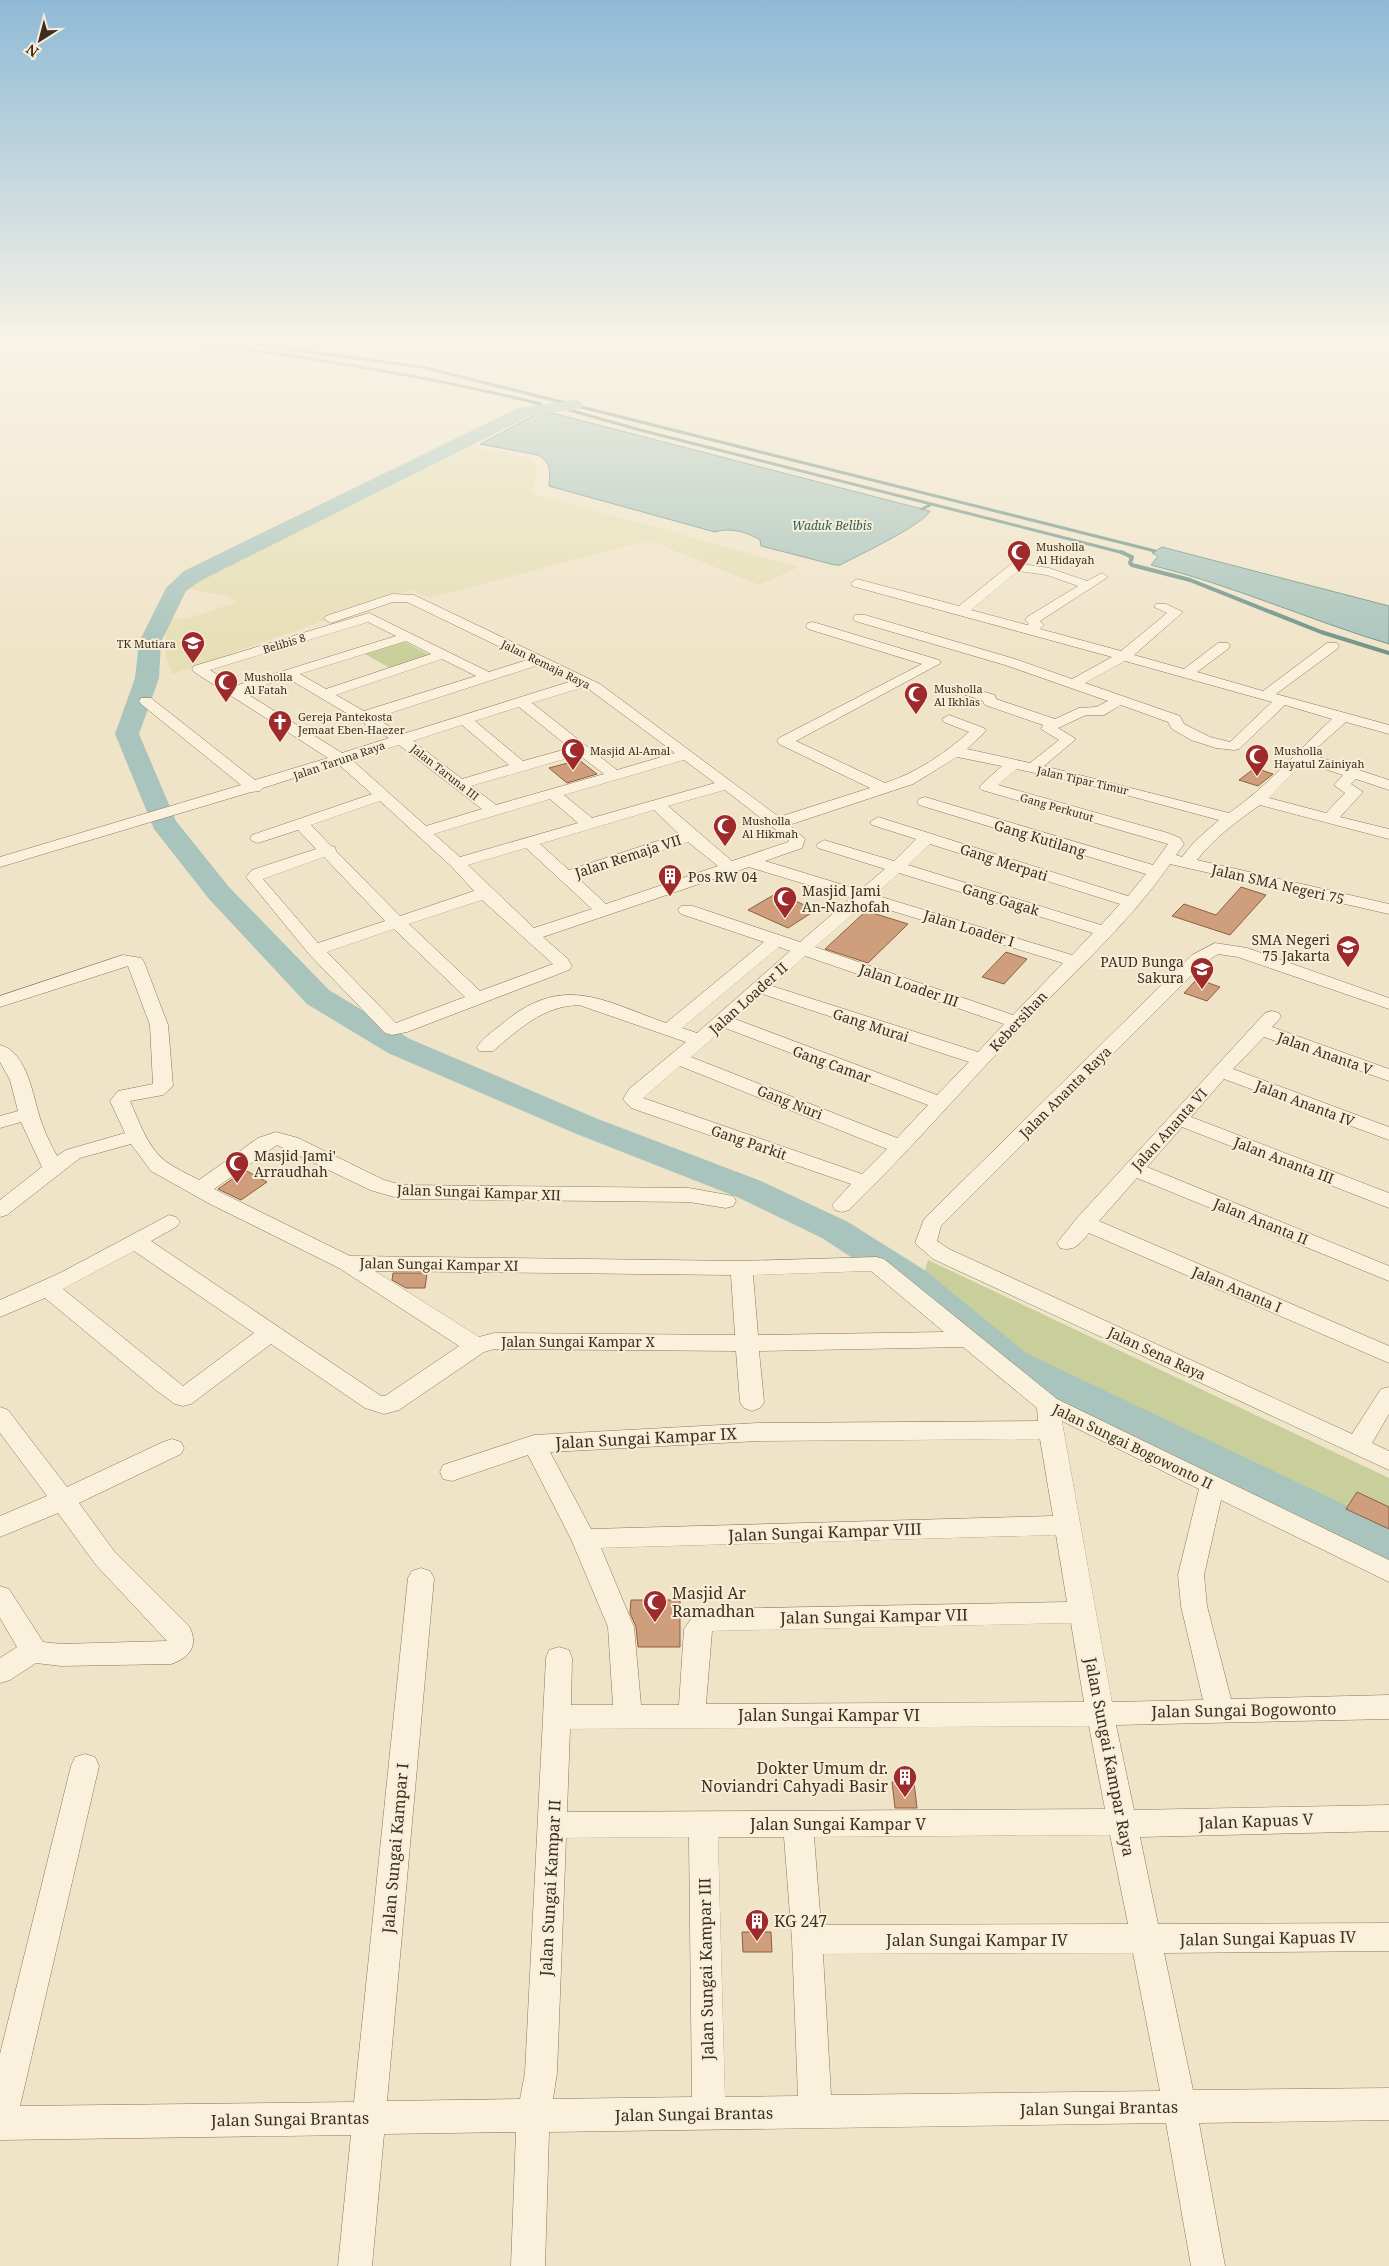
<svg xmlns="http://www.w3.org/2000/svg" width="1389" height="2266" font-family="'Noto Serif',serif">
<style>
.farmland{fill:#e6deb5}
.green{fill:#c9cf9b}
.water{fill:#a9c4bc;stroke:#6f938a}
.lines{fill:none;stroke-linecap:round;stroke-linejoin:round}
.stream-far1{stroke:#6f938a;stroke-width:3}
.stream{stroke:#6f938a;stroke-width:4}
.river{fill:#a9c4bc;fill-rule:evenodd}
.building{fill:#cf9f7d;stroke:#8d5f41}
.minor-casing{stroke:#8d765c;stroke-width:1}
.minor{fill:#faf1dc;fill-rule:evenodd}
.labels{text-anchor:middle;dominant-baseline:central;stroke-width:4;stroke-linejoin:round;paint-order:stroke}
.far-poi-label{font-size:11px;fill:#3d2e20;stroke:#f7eed8;text-anchor:start}
.far-street-label{font-size:11px;fill:#3d2e20;stroke:#f7eed8}
.far-water-label{font-size:12px;font-style:italic;fill:#2f5d5a;stroke:#f7eed8}
.street-label{font-size:14px;fill:#3d2e20;stroke:#f7eed8}
.poi-label{font-size:14px;fill:#3d2e20;stroke:#f7eed8;text-anchor:start}
.near-street-label{font-size:16px;fill:#3d2e20;stroke:#f7eed8}
.near-poi-label{font-size:16px;fill:#3d2e20;stroke:#f7eed8;text-anchor:start}
</style>
<rect width="100%" height="100%" fill="#f0e4c8"/>
<path class="farmland" d="M461,445L525,457L535,464L537,471L531,493L799,567L759,585L649,540L429,598L411,590L172,674L165,653L166,619H186L237,602L226,596L185,588L198,576Z"/>
<path class="green" d="M402,640L429,655L390,668L363,653Z
M928,1260L1389,1478V1567L1043,1394L920,1287Z"/>
<path class="water" d="M539,413H552L930,511C923,525 857,556 840,565H835L761,546L760,540C748,532 729,527 715,532L549,486C550,471 552,463 538,455L480,444Z
M1162,547L1389,606V644C1309,620 1232,585 1151,565L1158,556L1152,553Z"/>
<g class="lines">
<path class="stream-far1" d="M160,338C288,354 415,373 541,404L542,407
M206,338L422,367L1155,551
M562,408L640,430L1124,553
M546,413L551,407
M922,509L932,504"/>
<path class="stream" d="M1121,552L1132,557L1130,563L1132,565L1190,580L1321,632L1389,653"/>
<path class="river" d="M574,400L580,401L583,405L580,409L530,416L200,581L186,591L161,642L159,678L139,734L176,821L229,887L329,990L410,1039L598,1119L761,1181L848,1222L926,1271L1026,1353L1389,1526V1562L1374,1557L998,1373L900,1289L822,1238L737,1197L574,1133L388,1053L307,1004L209,899L154,829L115,734L135,678L139,642L166,588L184,571L518,408Z"/>
</g>
<path class="building" d="M579,760L597,774L567,783L549,768Z
M1255,768L1273,774L1258,786L1239,780Z
M1241,887L1266,895L1230,935L1172,916L1184,904L1216,915Z
M777,893L816,910L788,928L748,910Z
M866,911L908,924L868,963L825,949Z
M1006,952L1027,959L1004,984L982,977Z
M1197,979L1220,987L1207,1001L1184,993Z
M245,1170L267,1182L241,1200L218,1189Z
M393,1273H427L425,1288H406L392,1280Z
M1357,1492L1389,1507V1529L1346,1509Z
M631,1600H680V1647H638L636,1627L630,1613Z
M892,1782H914L917,1808H895Z
M742,1932H771L772,1952H743Z"/>
<g class="lines">
<g class="minor-casing">
<path id="minor" d="M1015,563L1049,568L1087,581L1102,573L1108,577L1040,621L1044,625L1040,629L1121,651L1167,613L1154,607L1156,604H1166L1183,612L1134,655L1184,669L1218,643H1228L1230,646L1228,649L1197,672L1263,691L1327,643H1337L1339,646L1337,649L1276,694L1389,725V734L1346,722L1310,754L1389,780V790L1356,779L1351,784L1363,792L1340,817L1389,829V839L1260,805C1237,821 1214,838 1197,860L1389,904V914L1170,864C1131,921 1078,968 1030,1018C969,1082 913,1147 849,1210L842,1212L835,1210L832,1205L851,1184L631,1108L623,1099L629,1089L686,1042L579,1005C543,1006 519,1029 493,1051H479L477,1047C484,1036 498,1028 508,1019C566,974 606,1002 666,1023L764,942L681,914L678,910L681,906H693L800,942L851,898L749,867L543,937L567,958L572,966L569,970L407,1032L392,1035L385,1033L309,954L246,877L252,870L316,849L298,830L258,843L252,841L250,838L252,835L372,794L338,764L263,788L260,791L251,792L0,867V857L241,785L141,704L139,701L141,698H151L255,780L328,758L194,672L192,669L194,666L369,613L489,672L527,660L407,602H393L331,623L324,619L326,616L392,594L414,595L600,684L779,817L870,788L779,744L777,741L779,738L922,664L808,629L806,626L808,623L813,622L939,660L941,663L796,741L885,783C916,773 944,754 969,732L944,722L942,719L949,715L984,728L986,731L967,749L1030,763L1059,740L1041,729L1043,725L985,705L982,700L965,695L963,692L965,689L970,688L995,695L996,699L1055,719L1079,708L1096,707L1108,701L1005,665L855,621L853,618L855,615H865L1015,659L1072,679L1112,657L852,586L851,583L857,579L959,606L1011,564ZM1018,571L1047,575L1078,586L1027,617L1025,620L1029,624L1027,625L971,610ZM368,622L396,636L235,686L210,670ZM406,641L431,654L326,689L300,674ZM442,659L476,676L364,711L336,695ZM1125,661L1272,702L1230,742L1210,737L1184,724L1180,716L1085,683ZM539,665L572,681L403,734L375,718ZM287,678L389,738L342,753L244,692ZM584,687L590,690L675,753L617,770L532,703ZM1121,705L1168,722L1172,729L1191,740L1216,748L1234,750L1239,749L1285,705L1332,719C1298,750 1267,787 1229,813L1044,766L1076,739L1058,728L1086,715H1104ZM519,707L570,748L523,761L475,721ZM462,725L509,765L462,779L413,741ZM399,745L482,809L426,826L352,760ZM579,755L604,774L496,805L471,786ZM957,757L1002,766L982,784L979,787L982,790L1168,844L1153,865L925,797L919,799L917,802L919,805L1146,874L1128,896L878,817L870,822L872,825L916,839L894,861L824,840L816,845L818,848L885,869L860,890L765,861L802,848L805,839L789,825L913,784ZM684,760L715,783L592,818L564,795ZM1303,762L1343,775L1334,785L1345,793L1326,813L1269,798ZM1017,769L1089,785L1219,820L1194,842L1182,857L1176,855L1184,844L1180,838L1168,833L998,785ZM725,790L789,840L788,842L732,861L668,806ZM550,799L578,823L460,857L434,834ZM380,801L451,866L474,891L400,916L336,851L335,847L331,846L311,825ZM654,810L679,834L569,870L540,844ZM688,842L718,866L606,904L578,878ZM930,844L1120,904L1101,925L908,865ZM526,848L592,909L534,928L468,865ZM324,857L385,921L318,943L263,879ZM899,873L1093,933L1072,955L875,895ZM482,900L553,964L480,991L409,924ZM866,903L1063,963L1013,1015L815,947ZM394,929L465,997L396,1023L327,952ZM779,947L790,951L697,1033L682,1028ZM805,956L1004,1024L978,1052L772,986ZM762,994L969,1062L937,1095L735,1019ZM725,1028L928,1105L897,1138L691,1057ZM680,1066L887,1149L862,1174L643,1098Z
M1215,943L1247,948L1389,998V1009L1238,957L1218,954L1204,963L941,1226L937,1241L949,1249L1352,1434L1381,1389L1389,1387V1414L1372,1443L1389,1451V1470L933,1259L915,1243L924,1219L1192,955Z
M123,955L141,958L144,962L168,1025L173,1086L163,1095L130,1101C139,1121 147,1146 164,1160C174,1168 188,1174 199,1180L258,1138L276,1132L298,1138L384,1180L402,1185L689,1188L733,1196L736,1201L733,1206L726,1208L689,1202L401,1199L370,1190L277,1145L214,1189L350,1256L741,1261L876,1257L884,1259L1057,1399L1389,1560V1582L1221,1500L1204,1575L1207,1606L1231,1699L1389,1695V1719L1116,1725L1134,1810L1389,1805V1831L1140,1837L1158,1924L1389,1923V1951L1164,1953L1193,2090L1389,2088V2120L1199,2123L1225,2266H1191L1166,2123L549,2132L545,2266H511L516,2132L384,2134L372,2266H338L351,2135L0,2140V2054L71,1766L75,1757L85,1754L95,1757L99,1766L20,2106L354,2102L408,1578L412,1571L421,1568L430,1571L434,1578L387,2101L520,2099L525,2073L546,1658L549,1650L559,1647L569,1650L572,1658L571,1705H613L608,1627L571,1539L528,1455L452,1481L443,1479L440,1472L443,1465L534,1435L758,1423L1038,1421L1037,1408L963,1347L759,1351L764,1402L760,1408L752,1411L744,1408L740,1402L736,1351L494,1349L484,1352L399,1410L384,1414L365,1408L271,1344L191,1404L183,1406L175,1404L157,1391L45,1298L0,1317V1300L60,1273L169,1215L176,1217L180,1222L176,1227L151,1241L381,1396H385L459,1346L339,1268L210,1204L151,1171L131,1144L80,1158L7,1215L0,1217V1200L42,1167L21,1122L0,1128V1116L18,1111L10,1080L0,1062V1045C28,1052 33,1098 41,1121C45,1133 51,1145 57,1156L66,1150L125,1133L110,1101L118,1091L153,1084L150,1025L128,966L0,1007V996ZM134,1251L254,1333L183,1386L63,1289ZM375,1271L731,1275L735,1335L494,1333L479,1337ZM871,1271L944,1332L758,1335L753,1275ZM1062,1421L1199,1489L1178,1575L1181,1606L1203,1700L1112,1702ZM1040,1439L1053,1516L591,1529L550,1452L758,1441ZM1056,1535L1067,1602L705,1609L696,1612L684,1629L679,1705H641L634,1627L601,1548ZM1071,1623L1084,1702L706,1704L712,1631ZM1089,1726L1105,1809L567,1812L570,1729ZM1110,1835L1128,1924L821,1925L814,1837ZM689,1837L692,2097L553,2099L557,2073L566,1838ZM718,1837H784L792,1940L798,2096L725,2097ZM1133,1953L1160,2091L831,2095L823,1954Z
M1272,1011L1279,1013L1281,1017L1272,1027L1389,1069V1081L1264,1037L1233,1069L1389,1127V1140L1224,1079L1191,1117L1389,1193V1208L1182,1127L1147,1167L1389,1266V1281L1137,1178L1099,1221L1389,1346V1363L1089,1233C1080,1243 1075,1252 1060,1248L1057,1243L1077,1218L1265,1013Z
M0,1407L8,1410L67,1487L163,1442L172,1439L181,1442L184,1448L181,1454L79,1503L114,1551L189,1626C199,1645 190,1658 171,1664L61,1666L36,1663L10,1680L0,1683V1658L17,1647L0,1618V1586L9,1589L43,1642L61,1644L167,1641L96,1565L58,1513L0,1537V1516L47,1496L0,1433Z"/>
</g>
<use href="#minor" class="minor"/>
</g>
<linearGradient id="sky" x2="0" y2="1"><stop stop-color="#8fbad6"/><stop offset="0.52" stop-color="#f8f3e6"/><stop offset="1" stop-color="#f8f3e6" stop-opacity="0"/></linearGradient>
<rect width="1389" height="655" fill="url(#sky)"/>
<defs>
<g id="mosque-pin" transform="scale(1.25)"><path d="M0 17L-7.5 6A9.5 9.5 0 1 1 7.5 6Z" fill="#9e2a2b" stroke="#f7eed8"/><path d="M3.5-4.9A6 6 0 1 0 3.5 4.9A5 5 0 1 1 3.5-4.9Z" fill="#fff"/></g>
<g id="school-pin" transform="scale(1.25)"><path d="M0 17L-7.5 6A9.5 9.5 0 1 1 7.5 6Z" fill="#9e2a2b" stroke="#f7eed8"/><path d="M0-5L7-2L0 1L-7-2ZM-4 1L0 2.5L4 1V4Q0 6-4 4Z" fill="#fff"/></g>
<g id="church-pin" transform="scale(1.25)"><path d="M0 17L-7.5 6A9.5 9.5 0 1 1 7.5 6Z" fill="#9e2a2b" stroke="#f7eed8"/><path d="M-1.2-6h2.4v3.5h3.3v2.4h-3.3V6h-2.4V-.1h-3.3v-2.4h3.3Z" fill="#fff"/></g>
<g id="building-pin" transform="scale(1.25)"><path d="M0 17L-7.5 6A9.5 9.5 0 1 1 7.5 6Z" fill="#9e2a2b" stroke="#f7eed8"/><path d="M-4-6H4V6H1V3H-1V6H-4ZM-2.5-4.3h1.7v1.8h-1.7ZM.8-4.3h1.7v1.8H.8ZM-2.5-1h1.7V.8h-1.7ZM.8-1h1.7V.8H.8Z" fill="#fff"/></g>
</defs>
<g fill-rule="evenodd">
<use href="#mosque-pin" x="1019" y="552"/>
<use href="#school-pin" x="193" y="643"/>
<use href="#mosque-pin" x="226" y="682"/>
<use href="#mosque-pin" x="916" y="694"/>
<use href="#church-pin" x="280" y="722"/>
<use href="#mosque-pin" x="573" y="750"/>
<use href="#mosque-pin" x="1257" y="756"/>
<use href="#mosque-pin" x="725" y="826"/>
<use href="#building-pin" x="670" y="876"/>
<use href="#mosque-pin" x="785" y="898"/>
<use href="#school-pin" x="1348" y="947"/>
<use href="#school-pin" x="1202" y="969"/>
<use href="#mosque-pin" x="237" y="1163"/>
<use href="#mosque-pin" x="655" y="1602"/>
<use href="#building-pin" x="905" y="1777"/>
<use href="#building-pin" x="757" y="1921"/>
</g>
<g class="labels">
<g class="far-poi-label">
<text x="1036" y="546">Musholla<tspan x="1036" dy="13">Al Hidayah</tspan></text>
<text x="176" y="643" text-anchor="end">TK Mutiara</text>
<text x="244" y="676">Musholla<tspan x="244" dy="13">Al Fatah</tspan></text>
<text x="934" y="688">Musholla<tspan x="934" dy="13">Al Ikhlas</tspan></text>
<text x="298" y="716">Gereja Pantekosta<tspan x="298" dy="13">Jemaat Eben-Haezer</tspan></text>
<text x="590" y="750">Masjid Al-Amal</text>
<text x="1274" y="750">Musholla<tspan x="1274" dy="13">Hayatul Zainiyah</tspan></text>
<text x="742" y="820">Musholla<tspan x="742" dy="13">Al Hikmah</tspan></text>
</g>
<g class="far-street-label">
<text transform="translate(284 643) rotate(-17)">Belibis 8</text>
<text transform="translate(546 664) rotate(26)">Jalan Remaja Raya</text>
<text transform="translate(339 760) rotate(-19)">Jalan Taruna Raya</text>
<text transform="translate(445 772) rotate(38)">Jalan Taruna III</text>
<text transform="translate(1083 780) rotate(13)">Jalan Tipar Timur</text>
<text transform="translate(1057 807) rotate(16)">Gang Perkutut</text>
</g>
<g class="far-water-label">
<text x="832" y="525">Waduk Belibis</text>
</g>
<g class="street-label">
<text transform="translate(1040 838) rotate(17)">Gang Kutilang</text>
<text transform="translate(628 856) rotate(-18)">Jalan Remaja VII</text>
<text transform="translate(1004 862) rotate(18)">Gang Merpati</text>
<text transform="translate(1278 884) rotate(13)">Jalan SMA Negeri 75</text>
<text transform="translate(1001 899) rotate(17)">Gang Gagak</text>
<text transform="translate(969 928) rotate(17)">Jalan Loader I</text>
<text transform="translate(909 985) rotate(19)">Jalan Loader III</text>
<text transform="translate(748 998) rotate(-42)">Jalan Loader II</text>
<text transform="translate(1018 1021) rotate(-47)">Kebersihan</text>
<text transform="translate(871 1025) rotate(18)">Gang Murai</text>
<text transform="translate(1325 1053) rotate(20)">Jalan Ananta V</text>
<text transform="translate(832 1064) rotate(20)">Gang Camar</text>
<text transform="translate(1065 1092) rotate(-45)">Jalan Ananta Raya</text>
<text transform="translate(790 1102) rotate(22)">Gang Nuri</text>
<text transform="translate(1305 1103) rotate(21)">Jalan Ananta IV</text>
<text transform="translate(1169 1129) rotate(-48)">Jalan Ananta VI</text>
<text transform="translate(749 1142) rotate(19)">Gang Parkit</text>
<text transform="translate(1284 1160) rotate(21)">Jalan Ananta III</text>
<text transform="translate(479 1192) rotate(2)">Jalan Sungai Kampar XII</text>
<text transform="translate(1261 1221) rotate(22)">Jalan Ananta II</text>
<text transform="translate(439 1264) rotate(1)">Jalan Sungai Kampar XI</text>
<text transform="translate(1237 1289) rotate(23)">Jalan Ananta I</text>
<text x="578" y="1341">Jalan Sungai Kampar X</text>
<text transform="translate(1157 1353) rotate(25)">Jalan Sena Raya</text>
<text transform="translate(1133 1446) rotate(26)">Jalan Sungai Bogowonto II</text>
</g>
<g class="poi-label">
<text x="688" y="876">Pos RW 04</text>
<text x="802" y="890">Masjid Jami<tspan x="802" dy="16">An-Nazhofah</tspan></text>
<text x="1330" y="939" text-anchor="end">SMA Negeri<tspan x="1330" dy="16">75 Jakarta</tspan></text>
<text x="1184" y="961" text-anchor="end">PAUD Bunga<tspan x="1184" dy="16">Sakura</tspan></text>
<text x="254" y="1155">Masjid Jami'<tspan x="254" dy="16">Arraudhah</tspan></text>
</g>
<g class="near-street-label">
<text transform="translate(646 1438) rotate(-3)">Jalan Sungai Kampar IX</text>
<text transform="translate(825 1532) rotate(-2)">Jalan Sungai Kampar VIII</text>
<text transform="translate(874 1616) rotate(-1)">Jalan Sungai Kampar VII</text>
<text transform="translate(1244 1710) rotate(-1)">Jalan Sungai Bogowonto</text>
<text x="829" y="1715">Jalan Sungai Kampar VI</text>
<text transform="translate(1110 1757) rotate(79)">Jalan Sungai Kampar Raya</text>
<text transform="translate(1256 1821) rotate(-2)">Jalan Kapuas V</text>
<text x="838" y="1824">Jalan Sungai Kampar V</text>
<text transform="translate(395 1848) rotate(-85)">Jalan Sungai Kampar I</text>
<text transform="translate(550 1888) rotate(-87)">Jalan Sungai Kampar II</text>
<text transform="translate(1268 1938) rotate(-1)">Jalan Sungai Kapuas IV</text>
<text x="977" y="1940">Jalan Sungai Kampar IV</text>
<text transform="translate(706 1969) rotate(-91)">Jalan Sungai Kampar III</text>
<text transform="translate(1099 2108) rotate(-1)">Jalan Sungai Brantas</text>
<text transform="translate(694 2114) rotate(-1)">Jalan Sungai Brantas</text>
<text transform="translate(290 2119) rotate(-1)">Jalan Sungai Brantas</text>
</g>
<g class="near-poi-label">
<text x="672" y="1593">Masjid Ar<tspan x="672" dy="18">Ramadhan</tspan></text>
<text x="888" y="1768" text-anchor="end">Dokter Umum dr.<tspan x="888" dy="18">Noviandri Cahyadi Basir</tspan></text>
<text x="774" y="1921">KG 247</text>
</g>
</g>
<g transform="translate(40 40) rotate(216)" stroke="#f7eed8" stroke-width="4" paint-order="stroke">
<path d="M0-4L9 19L0 12L-9 19Z" fill="#3d2e20"/>
<text y="-8" font-size="14" font-weight="bold" text-anchor="middle" fill="#3d2e20">N</text>
</g>
</svg>
